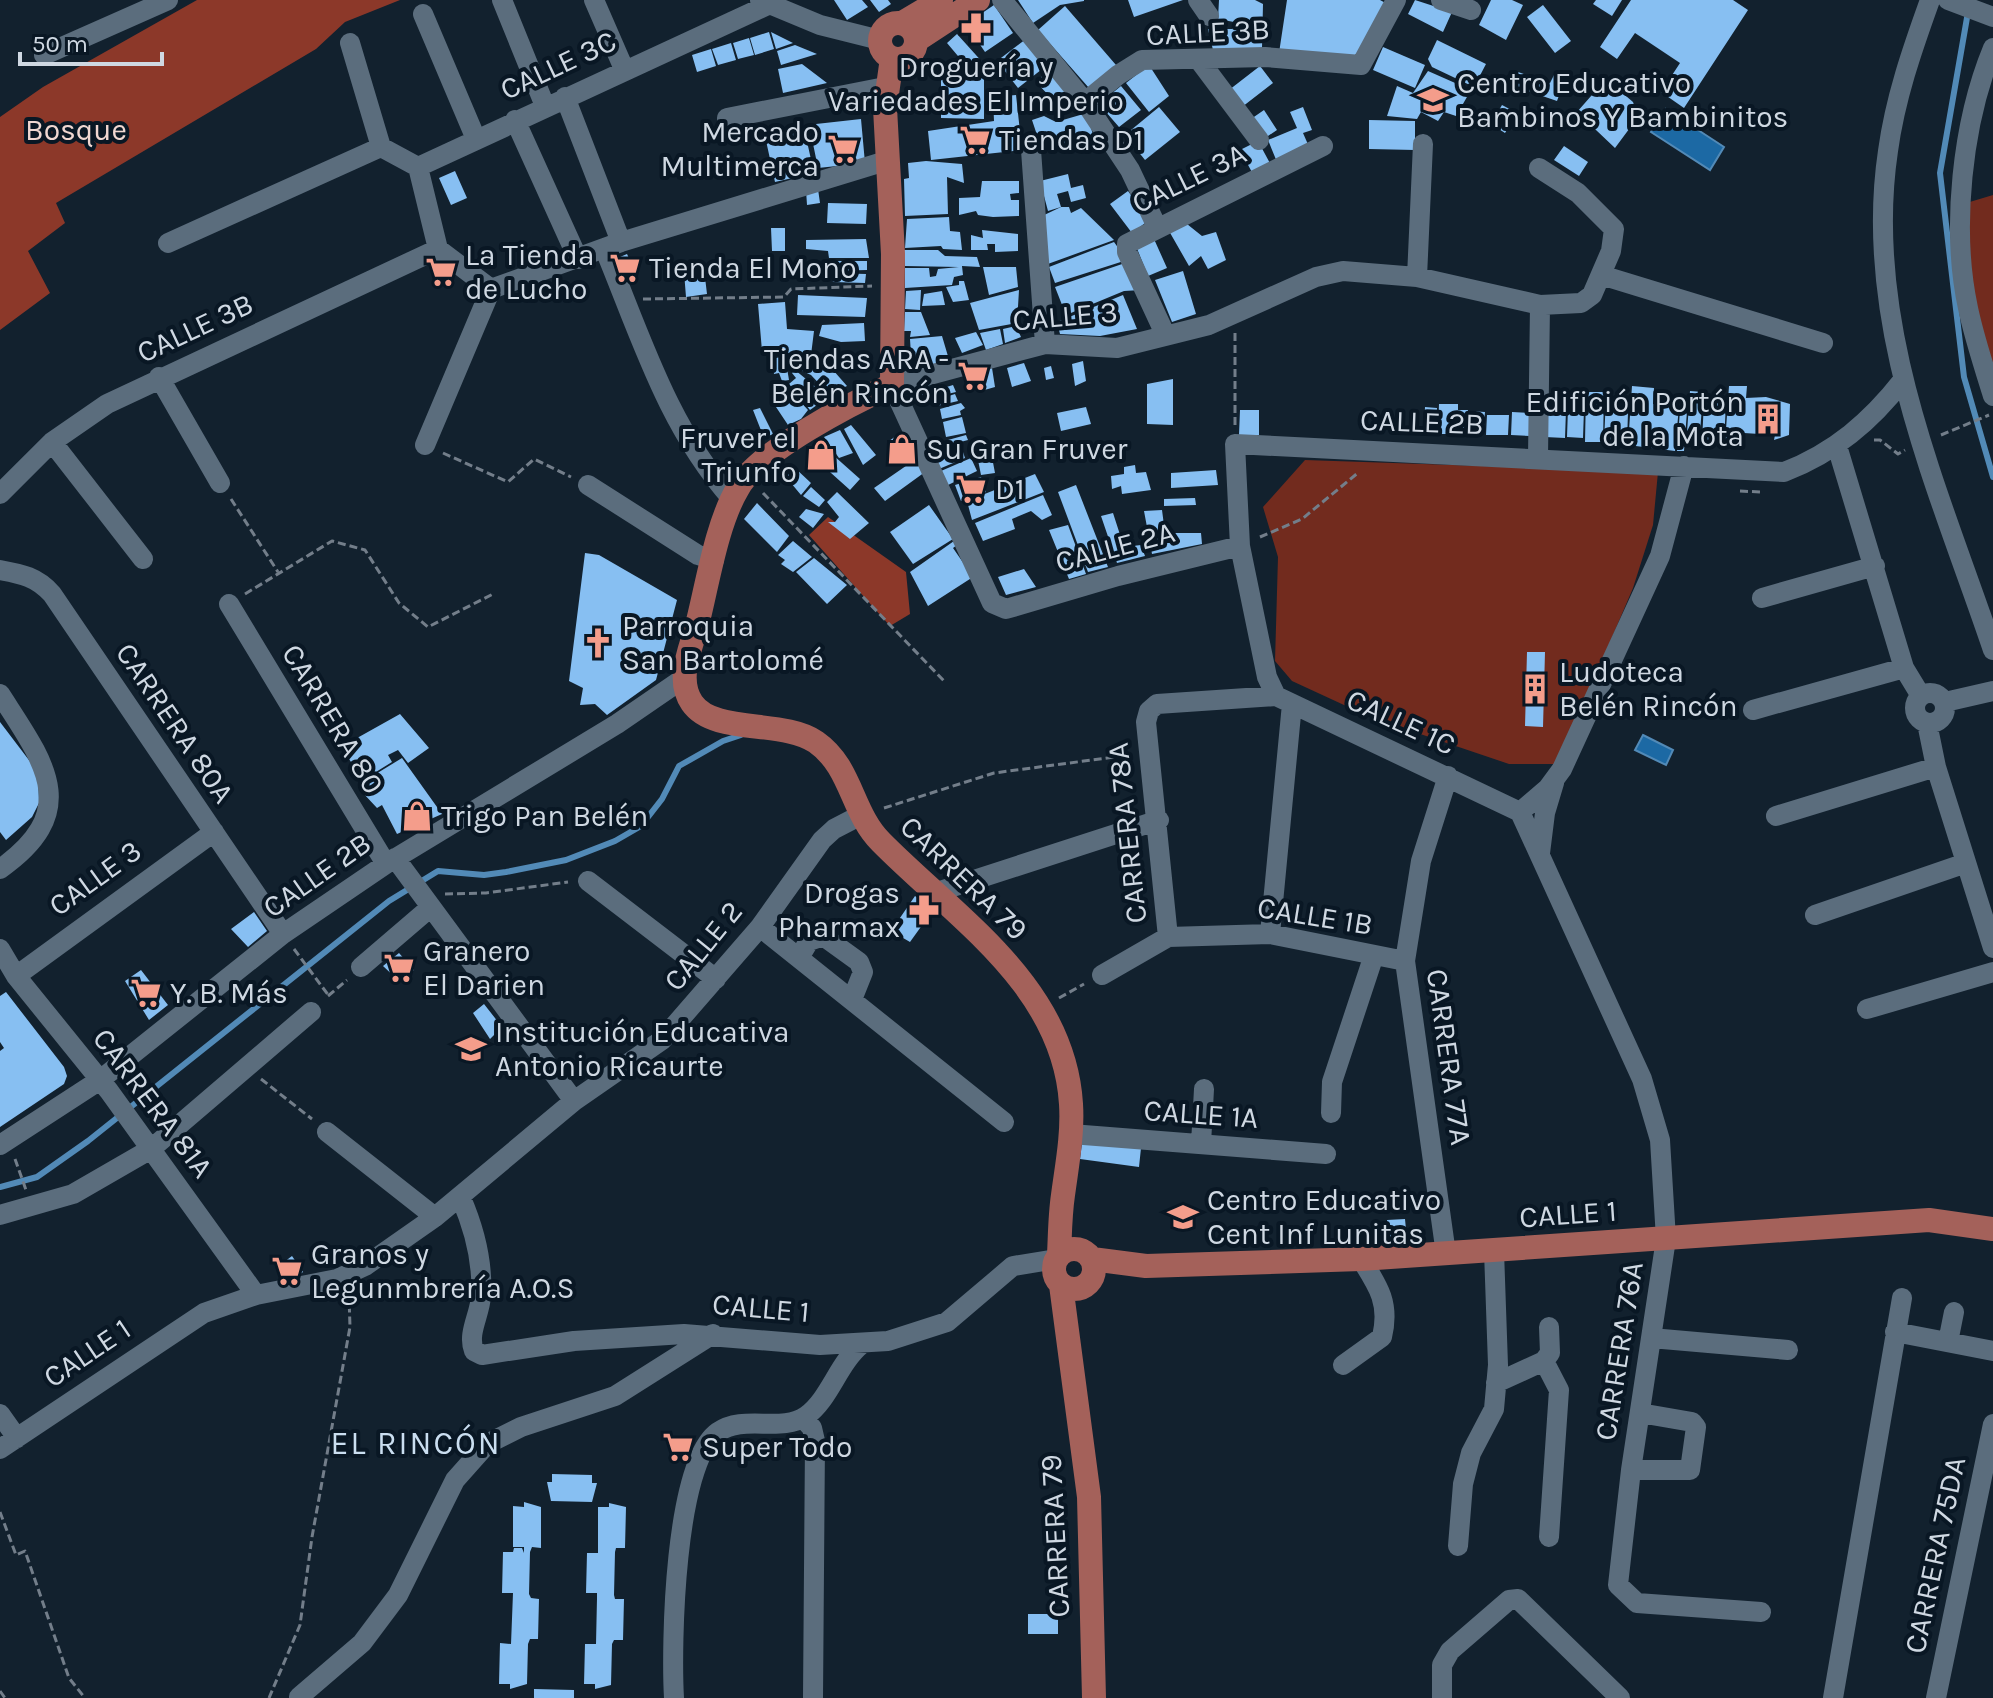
<svg xmlns="http://www.w3.org/2000/svg" width="1993" height="1698" font-family="Karla,sans-serif">
<style>
.green{fill:#722b1e}
.forest{fill:#8c3829}
.water{fill:#1c69a4;stroke:#528ab7;stroke-width:2}
.lines{fill:none;stroke-linecap:round;stroke-linejoin:round}
.stream{stroke:#528ab7;stroke-width:6}
.building{fill:#87bff2}
.path{stroke:#737e8a;stroke-width:3;stroke-dasharray:8 4;stroke-linecap:butt}
.minor{stroke:#5b6d7d;stroke-width:20}
.major{stroke:#a4615a;stroke-width:24}
.labels{text-anchor:middle;dominant-baseline:central;stroke-width:8;stroke-linejoin:round;paint-order:stroke}
.street-label{font-size:30px;fill:#cfd8e2;stroke:#091724}
.poi-label{font-size:30px;fill:#cfd8e2;stroke:#091724;text-anchor:start}
.park-label{font-size:30px;fill:#f0d7d1;stroke:#091724}
.neighbourhood-label{font-size:32px;letter-spacing:2px;fill:#cadef0;stroke:#091724}
</style>
<rect width="100%" height="100%" fill="#12212e"/>
<path class="green" d="M1993,195V396L1980,354L1963,204Z
M1305,460L1658,472L1653,525L1633,588L1558,764H1509L1370,717L1292,681L1275,661L1278,557L1263,507Z"/>
<path class="forest" d="M197,0H400L345,22L316,49L56,203L65,223L28,251L50,293L0,330V117L43,87Z
M828,517L906,572L910,614L890,626L809,535Z"/>
<path class="water" d="M1666,109L1724,147L1710,170L1651,132Z
M1643,735L1673,750L1666,765L1635,750Z"/>
<g class="lines">
<path class="stream" d="M1968,12L1940,173L1964,377L1993,477
M0,1187L37,1177L88,1141L389,901L438,871L484,875L506,872L566,860L615,841L641,826L662,799L679,766L723,741L741,735"/>
</g>
<path class="building" d="M834,0H862L868,7L847,20Z
M870,0H888L891,4L879,12Z
M1018,0H1084V1L1060,5L1033,23Z
M1128,0H1183L1134,17Z
M1219,0H1255L1263,4L1262,48L1213,50L1208,29H1232L1234,22L1218,19Z
M1287,0H1380L1391,6L1358,65L1279,53Z
M1415,0L1452,12L1443,32L1408,14Z
M1491,0H1512L1523,5L1506,40L1479,25Z
M1596,0H1622L1612,16L1593,4Z
M1631,0H1733L1748,10L1684,108L1661,92L1680,63L1635,33L1617,59L1600,47Z
M994,5L1013,33L985,52L966,24Z
M1543,5L1571,41L1555,53L1527,17Z
M1065,6L1116,65L1089,88L1038,30Z
M769,32L774,49L755,55L750,38Z
M771,32L793,43L776,49Z
M957,34L985,65L974,75L947,43Z
M749,38L754,55L738,59L733,43Z
M1026,39L1046,66L1018,88L997,61Z
M1437,40L1486,64L1474,87L1432,67L1428,59Z
M731,43L736,60L718,65L712,49Z
M795,45L817,54L781,65L777,51Z
M1383,47L1425,65L1415,88L1373,70Z
M711,49L716,66L697,72L692,55Z
M802,64L827,83L783,93L778,69Z
M1149,65L1169,96L1149,112L1126,83Z
M1260,66L1273,83L1242,107L1229,90Z
M1050,69L1068,88L1054,101L1036,82Z
M1428,71L1471,90L1456,116L1444,112L1438,121L1421,112L1417,119L1387,116L1397,86L1413,93Z
M1518,72L1550,83L1554,75L1565,79L1557,101L1513,86Z
M941,77L984,78V119L941,118Z
M1606,79L1633,102L1638,117L1615,148L1577,112Z
M1121,86L1141,110L1119,127L1099,104Z
M1016,95L1022,150L931,160L928,131L994,121L993,97Z
M1502,105L1517,113L1505,133L1491,124Z
M1159,107L1180,132L1145,160L1125,135Z
M1303,107L1312,130L1303,133L1310,149L1277,162L1268,140L1297,128L1290,112Z
M1264,110L1277,130L1265,138L1251,119Z
M1087,113L1093,135L1042,150L1032,120L1044,116L1056,122Z
M861,119L865,163L818,168L811,134L819,133L816,124Z
M1369,120L1415,121V150L1369,149Z
M804,128L814,173L775,182L765,136Z
M1258,141L1272,167L1254,176L1240,150Z
M1564,146L1588,162L1579,176L1554,160Z
M926,161L962,164L964,183L947,177L948,214L905,216L904,179L909,178L908,163Z
M455,171L467,198L451,205L439,178Z
M1068,174L1071,188L1083,185L1086,198L1071,202L1068,191L1057,194L1061,207H1069L1071,213L1081,208L1114,240L1045,265L1040,217L1061,207L1048,211L1040,181Z
M982,181H1019V193L1010,194L1011,200H1019V216L993,217L978,215L976,211L959,215V198L980,197Z
M818,189L820,203L807,205L806,190Z
M1128,191L1149,220L1132,233L1110,204Z
M828,203L867,204L866,224L827,223Z
M949,217L950,231L960,232L962,250L943,249L941,246L905,248L907,219Z
M1187,224L1202,236L1216,232L1226,260L1208,269L1201,256L1189,266L1169,231Z
M771,228H785V251H772Z
M982,230L1018,234V251L995,252V244H987L988,250H971V235L983,238Z
M866,239L869,258H829L828,251L806,249V240Z
M1154,239L1167,268L1148,276L1136,246Z
M1114,242L1127,260L1055,283L1049,267Z
M904,250H938L945,256L977,257L980,267L962,266L963,275L954,277L952,285L905,288V268H929L930,277L936,276L938,269L959,267L905,266Z
M627,254L637,276L622,281L613,260Z
M830,261H867V270L829,271Z
M1128,262L1141,290L1124,291L1066,315L1055,287Z
M983,267H1016L1018,287L989,295Z
M704,269L707,294L686,297L684,272Z
M1183,271L1196,314L1172,322L1155,280Z
M831,273L866,274L865,283L833,282Z
M959,281H964L969,300L953,302L946,287L959,285Z
M921,290L920,310L905,309L906,291Z
M1019,290L1017,323L979,330L970,303Z
M942,291L945,305L922,306L924,294Z
M798,295L867,298L865,317L797,315Z
M1123,295L1137,329L1100,336L1060,334L1057,322Z
M785,302L787,329L814,331L811,355L762,351L758,304Z
M905,312H921L930,335L910,337L911,331H904Z
M864,323L865,341L841,342L819,336L822,325Z
M1016,326L1021,337L1005,343L1003,329Z
M1000,329L1003,344L986,350L980,333Z
M976,332L983,345L962,353L955,338Z
M942,336L950,363L922,367L911,355L910,339Z
M785,356L789,380L782,381L779,373L774,374L772,359Z
M816,357L826,362L847,386L829,394L811,375L794,367L791,358Z
M1083,361L1086,381L1075,386L1072,364Z
M1024,363L1031,381L1012,387L1007,368Z
M1051,366L1054,378L1046,380L1044,368Z
M992,368L995,387L981,391L977,372Z
M795,370L828,397L810,410L789,384L796,378L792,373Z
M1173,379V425L1147,424V384Z
M928,385L932,391L916,397L913,390Z
M953,385L956,392L935,397L934,391Z
M786,386L808,410L801,419L788,425L772,401Z
M1632,386L1654,388L1653,404L1679,406L1675,451L1628,445Z
M1729,386H1747L1746,398L1766,397L1790,404L1789,435L1774,440L1775,435L1744,433L1743,445L1725,444Z
M1690,391L1703,392L1699,447L1686,446Z
M1586,392H1604L1603,442H1585Z
M955,394L958,401L937,406L936,400Z
M1606,397L1617,398V407L1628,412L1627,443L1604,442Z
M1704,400L1726,401L1724,445L1702,443Z
M961,403L965,408L960,411L961,415L942,419L940,409Z
M1439,404H1458V410H1468V434H1459V414L1458,434H1438Z
M1086,407L1091,424L1061,431L1057,413Z
M1425,407L1437,408L1436,432H1424Z
M760,408L773,434L764,438L753,410Z
M1568,408L1584,409L1583,438L1567,437Z
M1546,409L1566,410L1565,438L1545,437Z
M1240,410H1259V435H1239Z
M1680,410L1687,411L1684,451H1677Z
M1469,411L1485,412L1483,434H1469Z
M1512,412L1531,413L1530,436L1511,435Z
M1487,415H1509L1508,435H1486Z
M962,417L966,433L946,437L943,422Z
M851,425L876,455L863,465L844,429Z
M840,430L853,453L839,458L824,437Z
M899,434L914,456L905,461L889,441Z
M966,435L968,440L949,445L948,440Z
M824,447L860,479L850,490L811,455Z
M962,449L965,458L939,469L933,450Z
M991,452L995,473L981,475L977,455Z
M971,458L977,471L948,485L941,471Z
M916,459L925,472L885,501L874,488Z
M1135,465L1136,473L1146,472L1151,490L1122,494L1121,486L1112,489L1111,476L1124,474V467Z
M795,468L811,483L801,495L786,477Z
M1216,470L1218,485L1171,488V473Z
M1035,474L1044,492L972,520L967,501Z
M981,477L986,492L961,501L955,485Z
M1076,485L1108,567L1088,572L1058,492Z
M811,487L825,500L819,507L803,496Z
M837,492L869,523L850,539L828,522H835L839,517L827,502Z
M1043,495L1052,515L1042,520L1031,511L1012,519L1015,529L983,541L975,523Z
M1195,498L1196,505L1164,506V499Z
M757,503L789,536L777,552L744,519Z
M929,505L953,539L913,564L890,532Z
M806,509L824,514L813,528L799,517Z
M1162,510L1165,533H1201L1202,544L1152,554L1144,511Z
M1113,513L1124,547L1141,545L1145,556L1117,563L1101,516Z
M1068,525L1086,574L1069,579L1049,530Z
M793,541L812,557L793,572L781,564L785,560L778,555Z
M954,541L957,545L953,548L973,577L928,606L910,572Z
M585,553L599,555L677,600L656,680L607,715L595,704L580,705L583,688L569,681Z
M814,558L847,585L827,604L796,572Z
M1024,569L1036,587L1006,595L998,577Z
M1527,652H1545L1543,727L1525,726Z
M400,714L429,748L408,763L398,750L388,755L392,762L363,780L341,747Z
M0,722L38,772L39,803L32,817L6,840L0,832Z
M402,758L442,814L397,834L382,805L377,808L363,793L370,785L366,780Z
M915,896L933,910L910,942L891,931Z
M254,912L267,931L248,947L231,929Z
M399,953L414,970L399,981L383,966Z
M141,970L168,1005L149,1020L125,981Z
M6,992L64,1067L67,1076L64,1084L0,1127V1051L4,1048L0,1042V996Z
M484,1004L502,1027L490,1039L473,1013Z
M1082,1143L1141,1148L1139,1167L1080,1159Z
M1405,1219L1407,1240L1390,1242L1387,1220Z
M292,1256L303,1272L287,1284L276,1268Z
M552,1474L592,1475V1483H597L592,1502L551,1501L547,1482H552Z
M524,1502L541,1507V1548L532,1547L530,1552L529,1594L531,1598L539,1599L538,1639H530L528,1644L527,1684L510,1689V1684H499L500,1643L511,1644L513,1593H502L503,1552H513L514,1548H522L524,1553V1547H513V1506L524,1507Z
M609,1503L626,1507L625,1548H616L615,1552L614,1595L615,1599H624L623,1640H614L612,1644L611,1685L595,1689V1684H584L585,1644H596L597,1598V1593H586L587,1553H598V1507H609Z
M1028,1614H1058V1634H1028Z
M534,1689L574,1690V1698H534Z"/>
<g class="lines">
<path class="path" d="M643,299L784,297L791,289L872,286
M1235,425V333
M1941,435L1989,415
M1874,440H1880L1898,454L1905,450
M443,453L508,482L534,459L571,477
M1740,491L1760,492
M763,493L944,681
M231,499L278,572
M1260,537L1302,519L1359,472
M245,594L332,541L365,550L399,603L428,627L495,593
M884,808L994,773L1122,756
M445,894L486,893L568,882
M294,949L329,996
M328,996L347,980
M1059,998L1084,984
M261,1079L312,1119
M15,1159L26,1190
M0,1512L16,1555L25,1551L69,1678L85,1698
M0,1691L5,1698
M269,1698L300,1625L312,1537L350,1327L349,1296"/>
<path class="minor" d="M502,0L545,106
M594,0L624,69
M760,0L820,25L880,40
M1002,0L1085,102L1130,170L1157,227
M1198,0L1209,16
M1441,0L1471,10
M1930,0C1912,50 1895,99 1888,151C1862,324 1939,490 1993,650
M1948,0L1993,17
M423,14L476,139
M350,43L381,147L418,167L438,249L491,289L425,445
M1993,48C1962,123 1951,229 1968,308C1974,337 1984,367 1993,396
M44,55L168,0
M1199,60L1259,140
M565,97L621,242
M1085,102L1118,75L1142,60L1265,57L1361,65L1396,0
M727,118L885,87
M515,120L578,259
M1031,150L1045,344
M418,167L770,4L766,0
M168,243L381,147
M605,250C641,337 668,427 732,499
M1601,275L1823,343
M1417,277L1423,144
M491,289L621,242L889,160
M1165,334L1127,252V244L1323,146
M159,377L220,483
M52,442L143,559
M1837,446L1904,668L1921,696
M1538,457L1540,305
M588,485L698,555L714,560
M0,494L52,442L107,404L438,249
M1240,546L1118,576L1006,609L992,603L892,385L1045,344L1117,348L1209,325L1316,277L1343,271L1417,277L1540,305L1581,303L1592,295L1611,251L1614,229L1578,193L1539,168
M0,570C22,574 37,577 52,594L283,934
M1762,598L1875,566
M229,604L386,864
M1915 708a15 15 0 1 1 30 0a15 15 0 1 1-30 0Z
M0,694C43,761 84,810 0,869
M1945,702L1993,691
M1753,710L1904,668
M1927,723L1936,767L1993,948
M1520,812L1276,696L1267,677L1240,546L1235,444L1784,472C1834,453 1871,421 1903,380
M1520,812L1642,1079L1660,1140L1666,1239L1631,1470L1618,1585L1637,1603L1761,1612
M1520,812L1548,788L1562,769L1660,556L1684,466
M1776,816L1936,767
M1540,853L1545,813L1554,783
M395,858L574,1101
M588,881L716,979
M937,892L1159,820
M1815,915L1966,863
M760,927L1004,1122
M1270,934L1292,704
M1168,937L1146,722L1149,711L1157,704L1276,696
M0,949L16,976L109,1091L256,1295
M800,956L809,941L823,936L859,962L863,972L853,997
M361,967L431,907
M1102,975L1168,937L1270,934L1405,961
M16,976L214,832
M1867,1009L1993,972
M1331,1113L1332,1082L1374,955
M327,1132L435,1217
M1071,1134L1326,1154
M1201,1144L1204,1089
M0,1145L100,1080L283,934L386,864L617,724L684,678
M461,1198C474,1228 483,1263 481,1296C480,1315 467,1333 474,1351L482,1355L574,1341L684,1334L820,1345L888,1341L947,1322L1013,1266L1056,1259
M0,1215L73,1194L151,1149L311,1012
M1446,1254L1405,961L1421,861L1448,776
M1895,1332L1993,1351
M1651,1338L1788,1350
M1948,1342L1954,1312
M1544,1361L1550,1353L1549,1327
M1343,1365L1382,1337C1390,1304 1379,1287 1361,1259
M1496,1383L1544,1361L1559,1390L1549,1537
M0,1414L17,1438
M803,1418L812,1428L815,1441L813,1698
M0,1449L204,1313L256,1295L337,1279L365,1266L435,1217L574,1101L662,1040L760,927L822,840L834,829L861,815
M1631,1470H1690L1696,1427L1692,1422L1640,1413
M1458,1546L1463,1484L1471,1453L1494,1409L1498,1365L1494,1251
M299,1697L362,1643L398,1595L455,1480L487,1444L521,1427L615,1396L713,1334
M674,1698C671,1646 674,1463 718,1432C744,1414 781,1433 806,1416C830,1399 838,1363 862,1344
M1442,1698V1665L1450,1651L1509,1600L1518,1599L1620,1698
M1833,1698L1902,1298
M1936,1698L1993,1424"/>
<path class="major" d="M880 41a18 18 0 1 1 36 0a18 18 0 1 1-36 0Z
M902,23L941,0
M917,40L978,0
M892,58L885,108L893,254L892,385C852,403 759,451 738,488C717,523 708,581 698,621C692,647 675,678 692,703C714,735 783,719 816,742C852,767 851,812 881,842C956,918 1064,986 1071,1104C1073,1134 1067,1165 1063,1195C1060,1215 1060,1235 1059,1255
M1054 1269a20 20 0 1 1 40 0a20 20 0 1 1-40 0Z
M1092,1259L1146,1266L1361,1259L1929,1220L1993,1229
M1061,1285L1089,1497L1094,1698"/>
</g>
<defs>
<g id="pharmacy-bare" transform="scale(2.4)"><path d="M-2-6h4v4h4v4h-4v4h-4v-4h-4v-4h4Z" fill="#f49d8b" stroke="#091724" stroke-width="2.5" paint-order="stroke"/></g>
<g id="school-bare" transform="scale(2.4)"><path d="M0-5L7-2L0 1L-7-2ZM-4 1L0 2.5L4 1V4Q0 6-4 4Z" fill="#f49d8b" stroke="#091724" stroke-width="2.5" paint-order="stroke"/></g>
<g id="supermarket-bare" transform="scale(2.4)"><path d="M-6-5.5h2.5l.6 2H6L4.5 2H-2.5L-4.4-4H-6ZM-1.5 3.2a1.3 1.3 0 1 0 .1 0ZM3 3.2a1.3 1.3 0 1 0 .1 0Z" fill="#f49d8b" stroke="#091724" stroke-width="2.5" paint-order="stroke"/></g>
<g id="building-bare" transform="scale(2.4)"><path d="M-4-6H4V6H1V3H-1V6H-4ZM-2.5-4.3h1.7v1.8h-1.7ZM.8-4.3h1.7v1.8H.8ZM-2.5-1h1.7V.8h-1.7ZM.8-1h1.7V.8H.8Z" fill="#f49d8b" stroke="#091724" stroke-width="2.5" paint-order="stroke"/></g>
<g id="shop-bare" transform="scale(2.4)"><path d="M-5-2.5h2.3a2.7 3.5 0 0 1 5.4 0H5L5.5 6h-11ZM-1.5-2.5h3a1.5 2.3 0 0 0-3 0Z" fill="#f49d8b" stroke="#091724" stroke-width="2.5" paint-order="stroke"/></g>
<g id="church-bare" transform="scale(2.4)"><path d="M-1.2-6h2.4v3.5h3.3v2.4h-3.3V6h-2.4V-.1h-3.3v-2.4h3.3Z" fill="#f49d8b" stroke="#091724" stroke-width="2.5" paint-order="stroke"/></g>
</defs>
<g fill-rule="evenodd">
<use href="#pharmacy-bare" x="976" y="28"/>
<use href="#school-bare" x="1433" y="100"/>
<use href="#supermarket-bare" x="975" y="140"/>
<use href="#supermarket-bare" x="843" y="149"/>
<use href="#supermarket-bare" x="625" y="268"/>
<use href="#supermarket-bare" x="441" y="272"/>
<use href="#supermarket-bare" x="973" y="376"/>
<use href="#building-bare" x="1768" y="419"/>
<use href="#shop-bare" x="902" y="449"/>
<use href="#shop-bare" x="821" y="455"/>
<use href="#supermarket-bare" x="971" y="489"/>
<use href="#church-bare" x="598" y="643"/>
<use href="#building-bare" x="1535" y="689"/>
<use href="#shop-bare" x="417" y="816"/>
<use href="#pharmacy-bare" x="924" y="910"/>
<use href="#supermarket-bare" x="399" y="968"/>
<use href="#supermarket-bare" x="146" y="993"/>
<use href="#school-bare" x="471" y="1049"/>
<use href="#school-bare" x="1183" y="1217"/>
<use href="#supermarket-bare" x="287" y="1271"/>
<use href="#supermarket-bare" x="678" y="1447"/>
</g>
<g class="labels">
<g class="street-label">
<text transform="translate(1208 32) rotate(-3)">CALLE 3B</text>
<text transform="translate(558 65) rotate(-25)">CALLE 3C</text>
<text transform="translate(1189 178) rotate(-26)">CALLE 3A</text>
<text transform="translate(1065 316) rotate(-5)">CALLE 3</text>
<text transform="translate(195 328) rotate(-25)">CALLE 3B</text>
<text transform="translate(1422 422) rotate(2)">CALLE 2B</text>
<text transform="translate(1115 547) rotate(-15)">CALLE 2A</text>
<text transform="translate(333 719) rotate(59)">CARRERA 80</text>
<text transform="translate(1401 722) rotate(25)">CALLE 1C</text>
<text transform="translate(175 723) rotate(56)">CARRERA 80A</text>
<text transform="translate(1127 833) rotate(-96)">CARRERA 78A</text>
<text transform="translate(317 875) rotate(-35)">CALLE 2B</text>
<text transform="translate(95 878) rotate(-36)">CALLE 3</text>
<text transform="translate(964 878) rotate(44)">CARRERA 79</text>
<text transform="translate(1315 916) rotate(9)">CALLE 1B</text>
<text transform="translate(703 946) rotate(-51)">CALLE 2</text>
<text transform="translate(1449 1057) rotate(82)">CARRERA 77A</text>
<text transform="translate(153 1103) rotate(53)">CARRERA 81A</text>
<text transform="translate(1201 1114) rotate(4)">CALLE 1A</text>
<text transform="translate(1568 1214) rotate(-4)">CALLE 1</text>
<text transform="translate(761 1308) rotate(5)">CALLE 1</text>
<text transform="translate(1619 1351) rotate(-81)">CARRERA 76A</text>
<text transform="translate(87 1353) rotate(-34)">CALLE 1</text>
<text transform="translate(1055 1536) rotate(-93)">CARRERA 79</text>
<text transform="translate(1935 1555) rotate(-78)">CARRERA 75DA</text>
</g>
<g class="poi-label">
<text x="976" y="67" text-anchor="middle">Droguería y<tspan x="976" dy="34">Variedades El Imperio</tspan></text>
<text x="1457" y="83">Centro Educativo<tspan x="1457" dy="34">Bambinos Y Bambinitos</tspan></text>
<text x="819" y="132" text-anchor="end">Mercado<tspan x="819" dy="34">Multimerca</tspan></text>
<text x="999" y="140">Tiendas D1</text>
<text x="465" y="255">La Tienda<tspan x="465" dy="34">de Lucho</tspan></text>
<text x="649" y="268">Tienda El Mono</text>
<text x="949" y="359" text-anchor="end">Tiendas ARA -<tspan x="949" dy="34">Belén Rincón</tspan></text>
<text x="1744" y="402" text-anchor="end">Edifición Portón<tspan x="1744" dy="34">de la Mota</tspan></text>
<text x="797" y="438" text-anchor="end">Fruver el<tspan x="797" dy="34">Triunfo</tspan></text>
<text x="926" y="449">Su Gran Fruver</text>
<text x="995" y="489">D1</text>
<text x="622" y="626">Parroquia<tspan x="622" dy="34">San Bartolomé</tspan></text>
<text x="1559" y="672">Ludoteca<tspan x="1559" dy="34">Belén Rincón</tspan></text>
<text x="441" y="816">Trigo Pan Belén</text>
<text x="900" y="893" text-anchor="end">Drogas<tspan x="900" dy="34">Pharmax</tspan></text>
<text x="423" y="951">Granero<tspan x="423" dy="34">El Darien</tspan></text>
<text x="170" y="993">Y. B. Más</text>
<text x="495" y="1032">Institución Educativa<tspan x="495" dy="34">Antonio Ricaurte</tspan></text>
<text x="1207" y="1200">Centro Educativo<tspan x="1207" dy="34">Cent Inf Lunitas</tspan></text>
<text x="311" y="1254">Granos y<tspan x="311" dy="34">Legunmbrería A.O.S</tspan></text>
<text x="702" y="1447">Super Todo</text>
</g>
<g class="park-label">
<text x="76" y="130">Bosque</text>
</g>
<g class="neighbourhood-label">
<text x="416" y="1443">EL RINCÓN</text>
</g>
</g>
<path d="M20 52v12h142v-12" fill="none" stroke="#cfd8e2" stroke-width="4"/>
<text x="32" y="52" font-size="24" fill="#cfd8e2" stroke="#091724" stroke-width="6" paint-order="stroke">50 m</text>
</svg>
